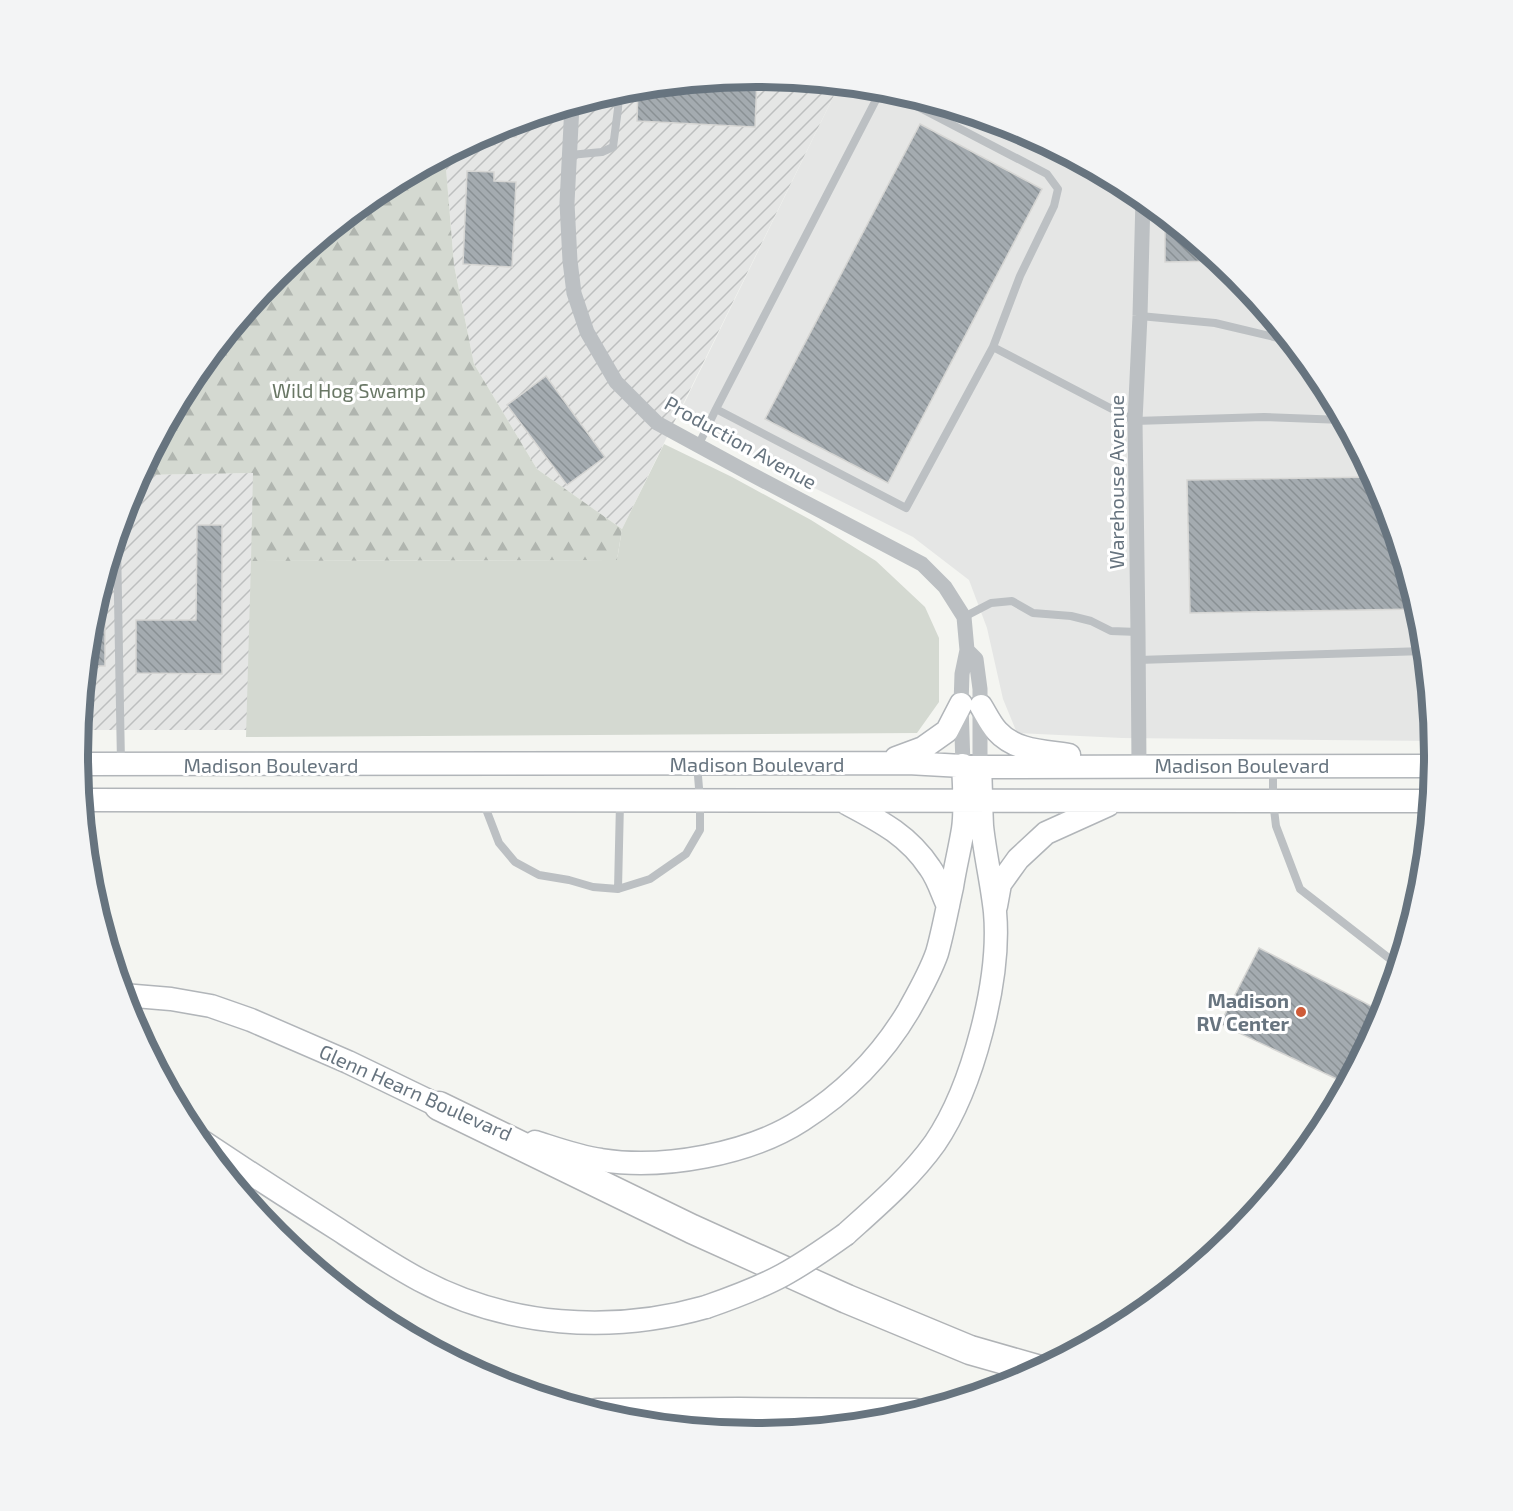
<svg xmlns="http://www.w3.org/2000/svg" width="1513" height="1511" font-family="'Exo 2',sans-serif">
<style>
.built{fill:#e5e6e5}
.industrial{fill:url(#industrial-furrows)}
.green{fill:#d4d9d1}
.forest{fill:url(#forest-firs)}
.building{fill:url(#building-back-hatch);stroke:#d6d6d4;stroke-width:1.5}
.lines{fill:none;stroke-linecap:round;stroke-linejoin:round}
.secondary-casing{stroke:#b1b5b9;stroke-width:25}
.highway-casing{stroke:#b0b3b6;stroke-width:31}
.lane{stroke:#bcc0c3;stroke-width:8}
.street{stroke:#bcc0c3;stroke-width:15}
.secondary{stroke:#fff;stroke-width:22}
.highway{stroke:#fff;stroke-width:28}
.secondary-bridge-casing{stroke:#b1b5b9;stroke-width:25;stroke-linecap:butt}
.secondary-bridge{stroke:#fff;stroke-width:22}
.poi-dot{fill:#ce5b38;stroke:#fff;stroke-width:2}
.labels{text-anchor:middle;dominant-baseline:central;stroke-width:6;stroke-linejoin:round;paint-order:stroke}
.park-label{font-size:20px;fill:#697765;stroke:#fff}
.street-label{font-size:20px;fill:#67747f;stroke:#fff}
.poi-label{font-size:20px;font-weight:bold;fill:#67747f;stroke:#fff;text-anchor:end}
.rim{fill:none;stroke:#67747f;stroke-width:8}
</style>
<defs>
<pattern id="industrial-furrows" width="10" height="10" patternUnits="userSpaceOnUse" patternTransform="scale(1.5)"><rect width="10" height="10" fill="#e5e6e5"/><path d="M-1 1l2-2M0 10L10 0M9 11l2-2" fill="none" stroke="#bdbfbf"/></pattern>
<pattern id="forest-firs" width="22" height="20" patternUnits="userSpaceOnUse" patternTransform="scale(1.5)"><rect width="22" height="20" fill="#d4d9d1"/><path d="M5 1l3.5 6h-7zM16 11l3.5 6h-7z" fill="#b0b5af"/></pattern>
<pattern id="building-back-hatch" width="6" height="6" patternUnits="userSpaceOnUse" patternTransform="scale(1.5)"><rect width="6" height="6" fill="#a4abb0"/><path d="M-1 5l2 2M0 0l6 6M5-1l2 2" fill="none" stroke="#899094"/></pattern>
</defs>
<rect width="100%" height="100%" fill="#f4f5f1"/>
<path class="built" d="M839,85L889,90L1017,128L1134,191L1237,276L1321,379L1384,496L1423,623L1434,741L1122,738L1017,733L1003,699L987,628L969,580L913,537L724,443L680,412Z"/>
<path class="industrial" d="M757,77L839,85L622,529L537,469L474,364L454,265L445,156L497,128L624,89Z
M254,473L247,730H80L91,623L129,495L140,475Z"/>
<path class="green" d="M664,444L732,477L811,520L876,561L925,607L939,638V702L917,733L246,737L251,561L617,560L622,529Z"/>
<path class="forest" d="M445,156L454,265L474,364L537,469L622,529L617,560L251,561L253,473L140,475L192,378L277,275L380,191Z"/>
<path class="building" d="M757,77L755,127L637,121L638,88Z
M517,122L516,137L495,136V145L467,144L497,128Z
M920,124L1042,189L888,483L765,419Z
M467,171L494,172V181L516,182L512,267L463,264Z
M1165,217L1220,261L1165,262Z
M546,376L605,457L567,485L507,405Z
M1374,477L1384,496L1418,609L1190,613L1187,480Z
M197,525H222V674L136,673V620H196Z
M102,584H105V666H86L91,623Z
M1259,948L1377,1009L1374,1015L1382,1019L1351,1078L1344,1074L1341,1081L1220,1024Z"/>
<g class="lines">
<g class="secondary-casing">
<path id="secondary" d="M981,706C986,714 990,723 997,731C1015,751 1043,751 1069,755
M896,758L923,748L947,731L961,704
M78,764L908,763L980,767L1435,766
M82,800L1431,801
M846,803C880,821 908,835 930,868C938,879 942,893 948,906
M996,906L1000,884L1018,859L1046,833L1108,805
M123,995L171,999L211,1006L251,1020L348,1062L439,1106L454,1112
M194,1136C242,1168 290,1199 339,1230C365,1247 392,1265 420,1280C508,1327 611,1334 706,1307
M535,1142C557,1149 579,1157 601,1160C663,1170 750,1154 802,1120C846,1092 883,1054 909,1010C919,992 930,973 937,953C943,932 947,909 952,887C955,867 960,848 963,829C966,808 964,786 963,765
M846,1234C877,1206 910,1178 935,1143C973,1087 1001,979 995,912C992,883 985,855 982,826C981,806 981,786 980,767"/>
</g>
<g class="highway-casing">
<path id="highway" d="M439,1106L692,1229L847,1299L970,1350L1040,1370
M597,1413L739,1412L915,1413"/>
</g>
<path class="lane" d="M570,155L602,152L613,147L618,109L619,91
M1140,316L1215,323L1291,341
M993,347L1135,421L1264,417L1343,420
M698,446L716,409L878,96L901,98L1047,174L1058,189L1054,206L1020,276L993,347L906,508L716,409
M117,543L121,763
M964,617L991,603L1012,601L1033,613L1071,616L1091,621L1111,631L1138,632
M1138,660L1425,651
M1273,770V801L1276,826L1300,889L1399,966
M484,804L499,843L515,862L539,875L569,880L593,887L618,889L650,879L686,854L700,830V800L697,764
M618,889L620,803"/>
<path class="street" d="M572,105L567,203L570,261L574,293L587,332L616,382L657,423L747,472L922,564L945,587L964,617L967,650L962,674L961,704L963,765
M967,650L976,659L980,689V767
M1139,765L1138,632L1135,421L1140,316L1143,198"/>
<use href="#secondary" class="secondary"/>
<use href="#highway" class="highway"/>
<g class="secondary-bridge-casing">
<path id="secondary-bridge" d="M706,1307C732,1298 759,1288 783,1275C805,1263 825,1249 846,1234"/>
</g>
<use href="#secondary-bridge" class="secondary-bridge"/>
</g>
<circle class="poi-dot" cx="1301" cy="1012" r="6"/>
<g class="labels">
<g class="park-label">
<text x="349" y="390">Wild Hog Swamp</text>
</g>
<g class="street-label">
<text transform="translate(741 442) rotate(29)">Production Avenue</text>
<text transform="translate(1116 482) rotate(-90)">Warehouse Avenue</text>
<text x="757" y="764">Madison Boulevard</text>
<text x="271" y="765">Madison Boulevard</text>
<text x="1242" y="765">Madison Boulevard</text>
<text transform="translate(416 1092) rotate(24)">Glenn Hearn Boulevard</text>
</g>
<g class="poi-label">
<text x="1289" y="1000">Madison<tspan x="1289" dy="23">RV Center</tspan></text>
</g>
</g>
<path d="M0 0H1513V1511H0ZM88 755a668 668 0 1 1 1336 0a668 668 0 1 1-1336 0Z" fill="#f3f4f5" fill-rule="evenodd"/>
<path class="rim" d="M88 755a668 668 0 1 1 1336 0a668 668 0 1 1-1336 0Z"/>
</svg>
